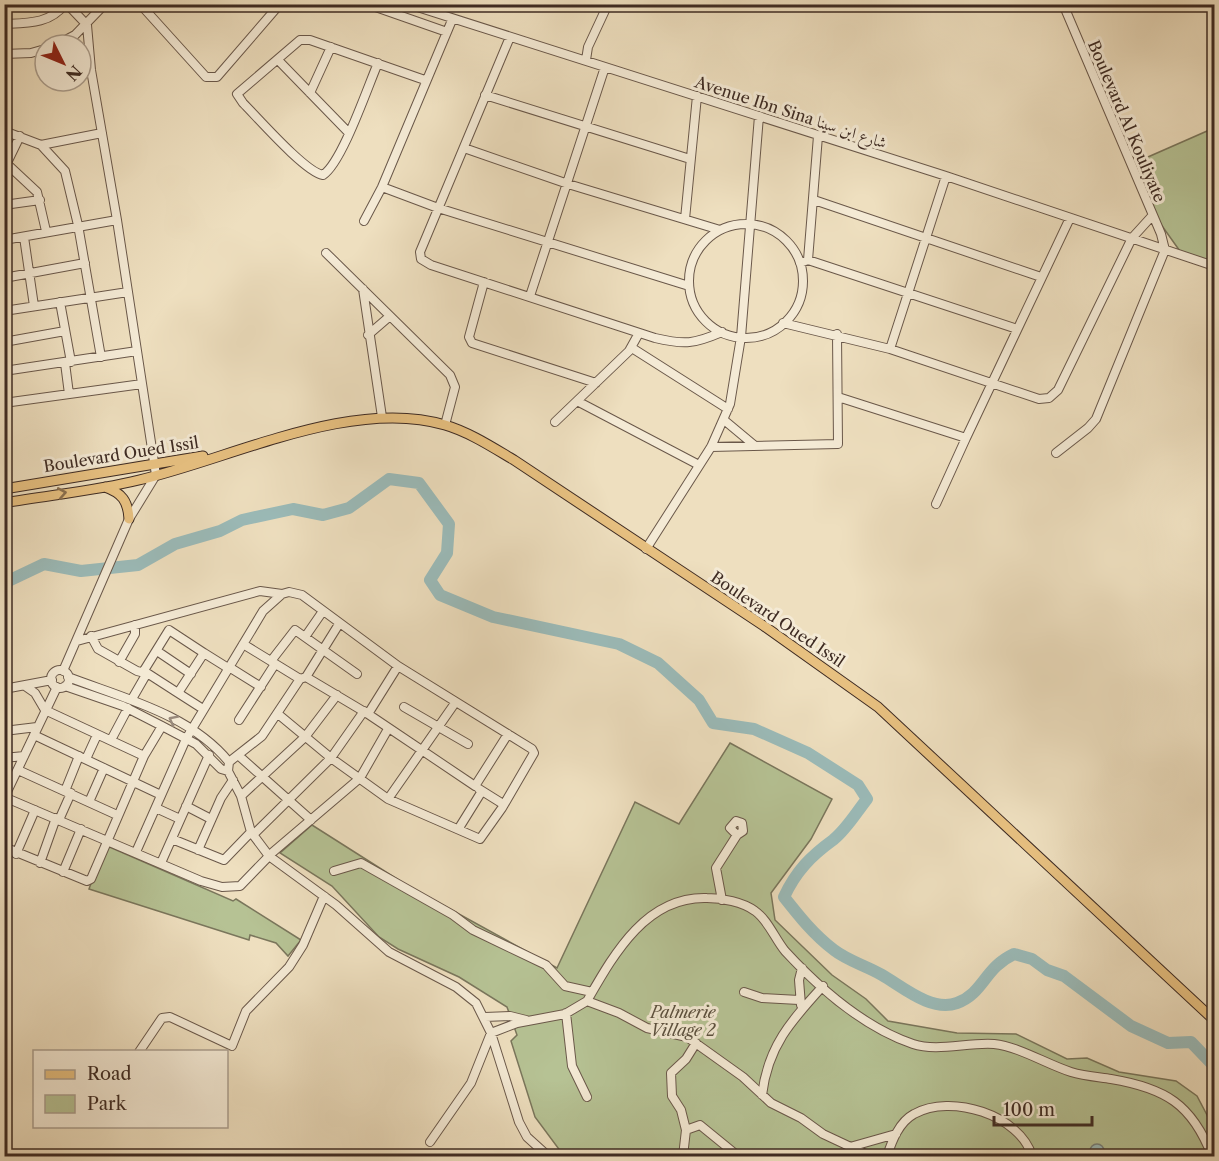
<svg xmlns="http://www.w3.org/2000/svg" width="1219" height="1161" font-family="'Libre Caslon Text',Amiri,serif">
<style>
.green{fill:#b6c294;stroke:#7a765c;stroke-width:1.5}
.water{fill:#9bbbb9;stroke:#76817d;stroke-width:1.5}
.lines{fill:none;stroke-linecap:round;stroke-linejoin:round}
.river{stroke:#9bbbb9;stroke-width:12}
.minor-casing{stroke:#6a584a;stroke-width:10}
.major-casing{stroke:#3e2b23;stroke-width:11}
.minor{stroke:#f4ead5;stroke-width:8}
.major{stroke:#e7c080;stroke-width:9}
.oneway{stroke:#8a6e4d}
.oneway2{stroke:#998a7c}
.labels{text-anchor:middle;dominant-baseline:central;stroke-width:6;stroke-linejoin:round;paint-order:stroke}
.street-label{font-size:16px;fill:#3e2b23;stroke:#f4ead5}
.park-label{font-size:16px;font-style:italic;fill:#5c513f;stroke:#f4ead5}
</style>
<rect width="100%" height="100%" fill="#eedfbf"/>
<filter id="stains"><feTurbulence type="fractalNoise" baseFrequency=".00333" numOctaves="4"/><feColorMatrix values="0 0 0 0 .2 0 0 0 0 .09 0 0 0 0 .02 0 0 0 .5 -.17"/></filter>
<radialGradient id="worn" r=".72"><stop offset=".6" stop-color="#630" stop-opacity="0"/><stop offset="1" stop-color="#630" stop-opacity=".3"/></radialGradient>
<path class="green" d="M1214,128V265L1182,254L1150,209L1132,164Z
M730,743L832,799L811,839L771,893L775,920L832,975L866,999L888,1021L957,1033L1016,1034L1067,1059L1087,1058L1119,1072L1176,1081L1197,1096L1207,1115L1214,1134V1156H564L535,1117L511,1041L517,1035L507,1007L459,977L398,949L379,937L332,886L280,853L312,825L408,886L557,968L635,802L679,824Z
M105,845L233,901L236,899L301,940L288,956L276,943L250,935L249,940L89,889Z"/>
<path class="water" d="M1090 1151a7 7 0 1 1 14 0a7 7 0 1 1-14 0Z"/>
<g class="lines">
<path class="river" d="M4,583L44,564L81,571L138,565L175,544L220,531L242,520L293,509L323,515L349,508L389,479L419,483L449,524L447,553L430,580L440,595L493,617L619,644L658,663L699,700L713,723L754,729L808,753L858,785L867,799C856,813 846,830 833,840C811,856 796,871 784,897C799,916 814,935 834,950C848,961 867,966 882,975C903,987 931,1012 957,1003C984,993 984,968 1014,954L1032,959L1047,970L1064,976L1131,1026L1168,1043L1191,1042L1214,1066"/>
<g class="minor-casing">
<path id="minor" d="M140,4L206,77H217L280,4
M367,4L447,32
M408,4L946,176L1214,266
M1063,4L1161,234L1165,250
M4,24C28,23 50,24 65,4
M510,37L420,252L421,259L431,265L655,338C685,345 694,344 722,332
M56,45L75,35L105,4
M4,54L31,53L45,49
M278,60L349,133
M586,60L588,47L608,4
M378,63C368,86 342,163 323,175C305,172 258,118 243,103L237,94L300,40H310L419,78L425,80
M310,93L331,47
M485,95L690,159
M4,131L41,145L65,171L78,225L101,357
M41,145L102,133
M464,148L568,184L720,230
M7,164L37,192L46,231
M4,169L20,136
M382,187L438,208L689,286
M814,200L1041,277
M4,205L40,200
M685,219L697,96
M364,221L382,187L452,20
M689 281a57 57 0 1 1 114 0a57 57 0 1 1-114 0Z
M24,237L34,306
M4,240L117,220
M326,253L450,375L455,387L445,425
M808,260L818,136
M800,263L808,260L1017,329
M4,278L85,263
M484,282L469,337L472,343L596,383
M363,289L382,417
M530,296L605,67
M60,302L71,362
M4,311L128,292
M783,323L890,349L1039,399L1049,398L1058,390L1132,238L1152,216
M368,335L390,316
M4,342L65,331
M632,348L728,409
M890,349L946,176
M65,363L69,394
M4,371L137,351
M838,397L966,438L1070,218
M577,401L699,465
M4,403L142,384
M724,420L754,445
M555,422L629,351L639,333
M711,447L838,444L837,334
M1056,453L1088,428L1096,419L1165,250
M936,504L966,438
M646,549L711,447L730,404L741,337L759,116
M91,636L98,649L137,671L145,673
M305,637L323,611
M77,641L260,591L282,594
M243,644L300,679
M157,651L191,674
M271,661L295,630L357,674
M119,662L135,634V625
M229,667L261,687
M51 679a9 9 0 1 1 18 0a9 9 0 1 1-18 0Z
M63,671L129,519L156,475L117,220L91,70L87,25L67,4
M143,672L169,630L204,653
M68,677C123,698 190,714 229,762L228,771L241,796L251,832L269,856L336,905L389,952L456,987L476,1003L491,1033L519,1122L527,1137L548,1156
M306,677L368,714L475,786L508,734
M25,686L35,693L45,710L144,756
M65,686L123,706L162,726L196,744L221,769L228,771
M4,689L52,680
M178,693L203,709
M132,699L147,673L178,693L204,653L228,668
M404,707L468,744
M368,714L398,666
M239,720L275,664
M4,731L37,727
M34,735L161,795
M111,740L128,708
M238,755L311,820
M4,758L24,756
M86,759L97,735
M229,762L262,736L300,679L306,677L339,624
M18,770L117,815
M479,789L503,804
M65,791L79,756
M241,796L305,737L337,695
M4,797L201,881L222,887L240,886L273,852L360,778L388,729
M4,798L57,687
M388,799L455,703
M89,802L104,768
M186,806L211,819
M156,808L180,819
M59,820L71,793
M459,828L482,791
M253,835L331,758L364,711
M172,839L224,860L251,832
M4,847L87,881L91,879L144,756L162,726
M198,850L221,798L233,780
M136,852L186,739L263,611L282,594L289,592L302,595L398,666L532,749L534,753L502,808L480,839L388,799L331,758L278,714
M16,854L35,810
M40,863L56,818
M161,863L209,755
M334,871L361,863L453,915L473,930L546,965L565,986L592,992
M63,872L81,829
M722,900L716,868L737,835L743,831L742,823L736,821L730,828L737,835
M744,992L762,998L799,1000
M587,1001C614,954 646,896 707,898C722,898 743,902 755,911C768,920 775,939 785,951C820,989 863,1027 913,1044C937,1052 968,1042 994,1044C1020,1047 1046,1064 1071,1072C1084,1076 1098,1077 1111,1079C1165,1088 1192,1104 1212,1156
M801,1005L799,980L802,968
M566,1013L572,1066L587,1097
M485,1017L510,1016L526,1020
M139,1052L162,1018L170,1017L232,1046L246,1011L289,967L303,945L324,896
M762,1095C768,1046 791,1021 823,986
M686,1130L681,1110L672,1096L671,1073L686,1059L696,1043
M430,1142L471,1083L491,1033L517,1023L565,1014L587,1001L619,1013L647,1028L687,1037L743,1077L771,1103L801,1118L823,1134L870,1156
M850,1147L896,1134
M683,1156L686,1130L700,1125L738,1156
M887,1156C892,1141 899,1122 914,1114C951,1093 1020,1115 1032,1156"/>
</g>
<g class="major-casing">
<path id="major" d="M105,487C122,493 128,501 129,519
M4,489L203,456
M4,503C49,495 95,491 139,480C230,459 352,397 445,425C469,432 492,447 514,460L764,626L878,707L1214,1020"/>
</g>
<use href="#minor" class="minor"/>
<use href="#major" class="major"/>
</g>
<defs><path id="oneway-chevron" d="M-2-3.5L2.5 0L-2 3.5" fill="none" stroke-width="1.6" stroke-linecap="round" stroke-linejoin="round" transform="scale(1.5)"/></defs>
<use class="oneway" href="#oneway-chevron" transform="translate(62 493) rotate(-10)"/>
<use class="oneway2" href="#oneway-chevron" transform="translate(173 720) rotate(-153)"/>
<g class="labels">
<g class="street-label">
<text transform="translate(791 112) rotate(18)">Avenue Ibn Sina شارع ابن سينا</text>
<text transform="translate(1127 121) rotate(67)">Boulevard Al Kouliyate</text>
<text transform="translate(121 454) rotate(-9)">Boulevard Oued Issil</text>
<text transform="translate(778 619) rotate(34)">Boulevard Oued Issil</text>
</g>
<g class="park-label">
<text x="683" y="1012">Palmerie<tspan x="683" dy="18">Village 2</tspan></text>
</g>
</g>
<rect width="1219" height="1161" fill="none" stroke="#eedfbf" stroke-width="24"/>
<rect x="6" y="6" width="1207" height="1149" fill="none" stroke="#3e2b23" stroke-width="3"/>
<rect x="12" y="12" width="1195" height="1137" fill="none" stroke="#3e2b23" stroke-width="1.5"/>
<rect x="33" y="1050" width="195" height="78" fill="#f4ead5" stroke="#ab9e8e" stroke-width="1.5"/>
<rect x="45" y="1070" width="30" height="9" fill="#e7c080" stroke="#ab9e8e" stroke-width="1.5"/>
<text x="87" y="1080" font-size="18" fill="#3e2b23">Road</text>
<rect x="45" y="1095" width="30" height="18" fill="#b6c294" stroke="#ab9e8e" stroke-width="1.5"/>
<text x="87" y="1110" font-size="18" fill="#3e2b23">Park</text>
<g transform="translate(63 63) rotate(133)"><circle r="28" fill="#f4ead5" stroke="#ab9e8e" stroke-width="1.5"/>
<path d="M0-4.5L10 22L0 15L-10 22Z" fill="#8f2418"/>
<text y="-9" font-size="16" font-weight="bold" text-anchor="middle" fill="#3e2b23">N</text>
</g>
<path d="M994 1116v9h98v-9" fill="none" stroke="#3e2b23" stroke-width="3"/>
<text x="1003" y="1116" font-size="18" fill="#3e2b23" stroke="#f4ead5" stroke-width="4.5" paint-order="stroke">100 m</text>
<rect width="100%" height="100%" filter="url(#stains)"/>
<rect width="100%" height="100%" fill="url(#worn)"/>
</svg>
